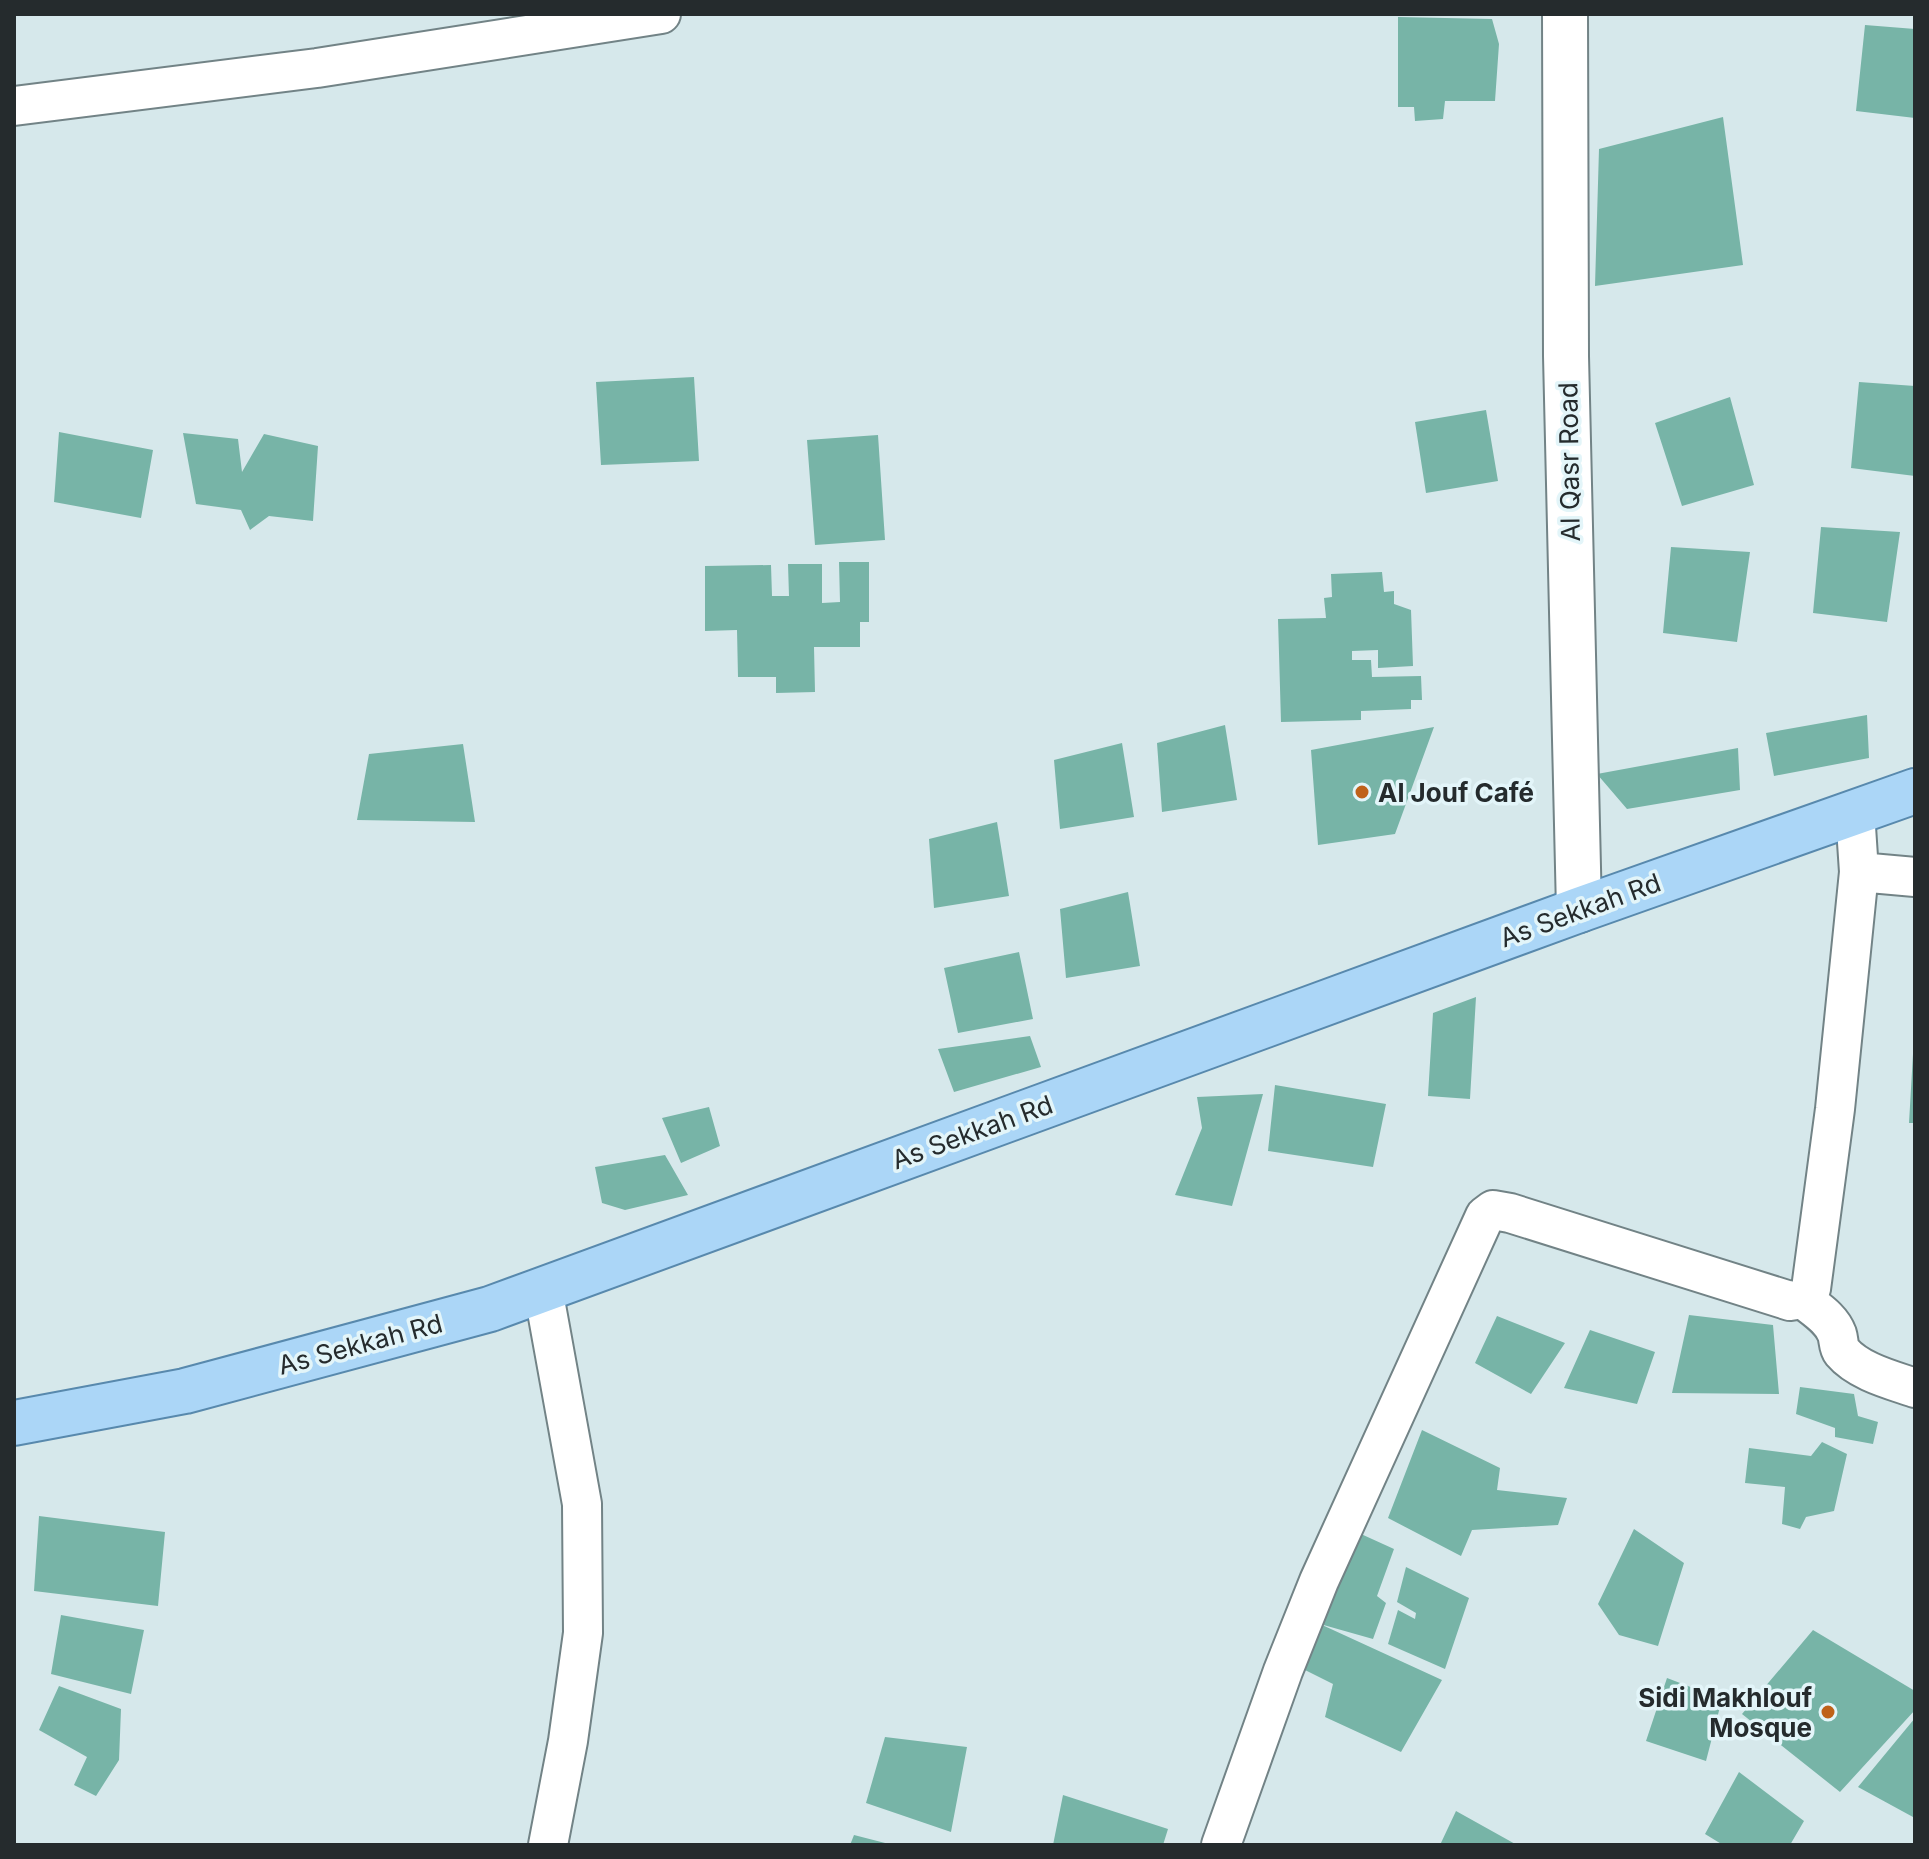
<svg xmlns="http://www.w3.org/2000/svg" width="1929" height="1859" font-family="Inter,sans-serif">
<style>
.building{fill:#77b4a7}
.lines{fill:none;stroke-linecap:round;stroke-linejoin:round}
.street-casing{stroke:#728386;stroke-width:42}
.secondary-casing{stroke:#728386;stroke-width:48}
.primary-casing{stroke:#5889ad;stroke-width:48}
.street{stroke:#fff;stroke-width:38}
.secondary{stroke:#fff;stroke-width:44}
.primary{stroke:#abd6f7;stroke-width:44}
.poi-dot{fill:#bf6119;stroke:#e3f5f9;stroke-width:3}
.labels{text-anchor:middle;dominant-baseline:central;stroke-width:7;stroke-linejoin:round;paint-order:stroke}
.street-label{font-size:26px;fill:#252b2d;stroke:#e3f5f9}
.poi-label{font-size:26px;font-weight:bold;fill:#252b2d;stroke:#e3f5f9;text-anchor:start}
</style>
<rect width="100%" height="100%" fill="#d6e8eb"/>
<path class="building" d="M1398,17L1492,19L1499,44L1495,101H1445L1443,119L1415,121L1414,107H1398Z
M1865,25L1915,29V118L1856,111Z
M1723,117L1743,265L1595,286L1599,149Z
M694,377L699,461L601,465L596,382Z
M1859,382L1915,386V476L1851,468Z
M1730,397L1754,485L1682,506L1655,423Z
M1486,410L1498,481L1426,493L1415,422Z
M59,432L153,450L141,518L54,502Z
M183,433L238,439L242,472L264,434L318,446L313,521L269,516L250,530L241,510L196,504Z
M878,435L885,540L815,545L807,440Z
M1821,527L1900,532L1887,622L1813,613Z
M1671,547L1750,552L1737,642L1663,633Z
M839,562H869V622H860V647H814L815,692L776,693V677H738L737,630L705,631V566L771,565L772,596H789L788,564H822V603L840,602Z
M1382,572L1384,592L1394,591V604L1411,610L1413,666L1378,668V650L1352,651V660H1371L1372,677L1421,676L1422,700H1411V709L1361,711V720L1281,722L1278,619L1326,618L1324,598L1332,597L1331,574Z
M1867,715L1869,758L1774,776L1766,733Z
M1225,725L1237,800L1162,812L1157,743Z
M1434,727L1395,834L1318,845L1311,750Z
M1122,743L1134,817L1060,829L1054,760Z
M463,744L475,822L357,820L369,754Z
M1738,748L1740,790L1627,809L1597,774Z
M997,822L1009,896L934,908L929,839Z
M1128,892L1140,966L1066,978L1060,909Z
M1019,952L1033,1019L958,1033L944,968Z
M1476,997L1470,1099L1428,1096L1433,1013Z
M1030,1036L1041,1067L954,1092L938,1049Z
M1913,1054H1915V1123H1909Z
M1275,1085L1386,1104L1373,1167L1268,1151Z
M1263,1094L1232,1206L1175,1195L1202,1128L1197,1097Z
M709,1107L720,1146L681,1163L662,1118Z
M665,1155L688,1195L625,1210L602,1203L595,1167Z
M1689,1315L1773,1325L1779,1394L1672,1393Z
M1497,1316L1565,1343L1531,1394L1475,1363Z
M1590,1330L1655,1352L1637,1404L1564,1388Z
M1800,1387L1854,1394L1858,1416L1878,1422L1873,1444L1835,1437V1428L1796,1414Z
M1422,1430L1500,1468L1497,1490L1567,1498L1558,1525L1472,1530L1461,1556L1388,1518Z
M1822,1442L1847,1454L1834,1511L1806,1517L1800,1529L1782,1524L1785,1487L1745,1483L1749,1448L1811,1456Z
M39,1516L165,1532L158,1606L34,1591Z
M1634,1529L1684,1563L1658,1646L1619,1635L1598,1604Z
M1361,1534L1394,1549L1377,1596L1386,1603L1373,1639L1320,1624Z
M1406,1567L1469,1598L1445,1669L1388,1644L1398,1610L1415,1619L1416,1613L1397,1602Z
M61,1615L144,1630L131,1694L51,1674Z
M1320,1624L1442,1680L1401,1752L1325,1717L1333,1684L1301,1668Z
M1813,1630L1915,1691V1710L1840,1792L1742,1714Z
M1667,1678L1722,1699L1706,1761L1646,1741Z
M59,1686L121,1709L119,1760L96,1796L74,1785L87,1757L39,1730Z
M1915,1718V1804L1913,1817L1858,1787Z
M885,1737L967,1747L951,1832L866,1803Z
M1739,1772L1804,1821L1790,1845H1723L1705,1834Z
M1063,1795L1168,1829L1163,1845H1053Z
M1456,1811L1517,1845H1440Z
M854,1835L889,1844V1845H850Z"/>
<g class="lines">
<g class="street-casing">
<path id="street" d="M14,106L317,68L661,14
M1859,872L1915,877
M543,1289L582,1504L583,1633L568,1741L548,1845
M1803,1299C1815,1309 1831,1318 1837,1334C1839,1340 1838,1347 1842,1352C1859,1372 1892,1380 1915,1388
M1221,1845L1283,1671L1319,1581L1485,1216L1493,1210L1510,1213L1790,1301L1803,1299L1811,1289L1835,1109L1859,872L1855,812"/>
</g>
<g class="secondary-casing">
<path id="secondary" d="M1565,14L1566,356L1579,910"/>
</g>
<g class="primary-casing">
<path id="primary" d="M14,1423L185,1391L490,1309L1579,910L1915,791"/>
</g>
<use href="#street" class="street"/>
<use href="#secondary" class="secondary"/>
<use href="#primary" class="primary"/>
</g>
<g class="poi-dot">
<circle cx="1362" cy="792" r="8"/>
<circle cx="1828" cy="1712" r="8"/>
</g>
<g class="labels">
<g class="street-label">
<text transform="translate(1569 462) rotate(-91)">Al Qasr Road</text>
<text transform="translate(1580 910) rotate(-20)">As Sekkah Rd</text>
<text transform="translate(972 1132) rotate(-20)">As Sekkah Rd</text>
<text transform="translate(360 1344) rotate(-15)">As Sekkah Rd</text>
</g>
<g class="poi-label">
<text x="1378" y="792">Al Jouf Café</text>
<text x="1812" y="1697" text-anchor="end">Sidi Makhlouf<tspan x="1812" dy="30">Mosque</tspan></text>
</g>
</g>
<rect width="1929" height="1859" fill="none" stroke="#252b2d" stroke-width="32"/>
</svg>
